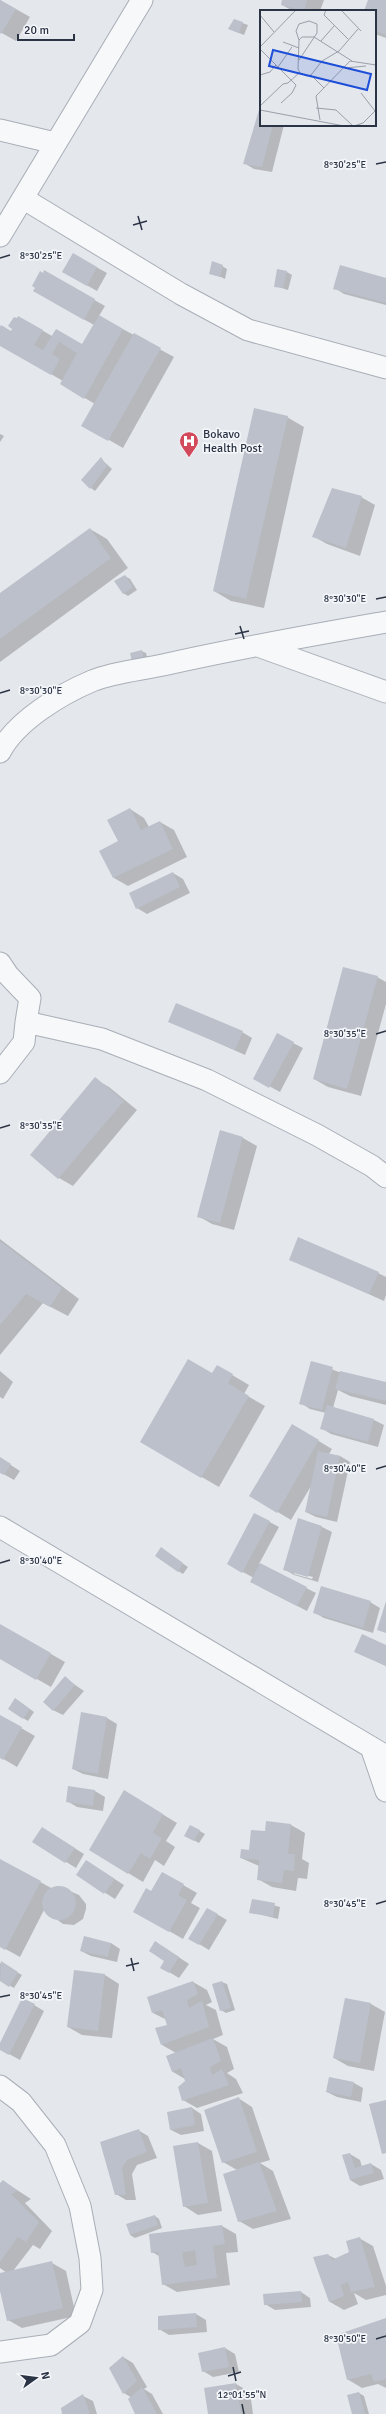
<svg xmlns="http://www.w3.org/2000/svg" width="386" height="2414" font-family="Signika,sans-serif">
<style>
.shadow{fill:#0003;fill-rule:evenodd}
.building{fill:#bbc0ca;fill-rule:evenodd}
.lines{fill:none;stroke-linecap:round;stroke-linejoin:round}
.minor-casing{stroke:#a9aeb7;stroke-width:23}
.minor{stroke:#f7f8fa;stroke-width:21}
.ticks{fill:none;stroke:#2b3445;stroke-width:1.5}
.labels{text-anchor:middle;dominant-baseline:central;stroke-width:3.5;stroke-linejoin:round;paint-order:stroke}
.poi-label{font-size:12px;fill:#2b3445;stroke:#f4f6f9;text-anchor:start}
.inset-road{fill:none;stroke:#9a9fa9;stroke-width:1}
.view{fill:#1d4ed8;fill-opacity:0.15;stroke:#1d4ed8;stroke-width:2}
.inset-edge{fill:none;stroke:#2b3445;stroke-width:2}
.ticks-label{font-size:10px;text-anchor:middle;fill:#2b3445;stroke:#f4f6f9;stroke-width:3.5;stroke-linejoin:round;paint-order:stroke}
</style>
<rect width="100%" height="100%" fill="#e4e7ec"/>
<path class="shadow" d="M0,0L30,17L16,41L0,32Z
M283,0H324L320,11H293L282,5Z
M369,0H386V38L375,34V11H365Z
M234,20L248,25L244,35L229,29Z
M261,105V125H284L272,172L254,169L244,163Z
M73,254L107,273L97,291L63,272Z
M222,266L227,269L225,279L214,274Z
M45,272L105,306L99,316L174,357L123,448L83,425L95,404L61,384L63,381L0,345V327L12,332L19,317L52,336L83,345L94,325L34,291Z
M287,272L292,275L288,290L275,286Z
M386,279V305L344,294L335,288Z
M287,417L304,427L264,608L231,601L214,591Z
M0,434L4,436L0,442Z
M101,459L112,469L95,491L91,488Z
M361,497L375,505L360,556L327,544L313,536Z
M90,529L107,539L128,568L0,662V595Z
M125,576L130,579L137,590L128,596L123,593Z
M141,651L146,653L148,661H133Z
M130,809L144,818L149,827L160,822L174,830L187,857L128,886L114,878L119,842Z
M173,873L183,879L190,893L147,914L137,908Z
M377,977L386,982V1004L361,1096L328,1087L314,1079Z
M169,1021L242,1032L252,1038L245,1055Z
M293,1043L303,1048L280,1092L254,1078Z
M95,1079L109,1087L137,1110L73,1186L59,1178L31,1155Z
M220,1131L243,1138L257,1146L234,1230L212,1224L198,1216Z
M0,1239L79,1299L68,1316L43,1303L0,1355Z
M290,1259L378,1273L386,1277V1295L384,1301Z
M312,1362L339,1372L386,1383V1405L350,1396L338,1390L333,1408L374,1420L384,1425L378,1447L331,1434L321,1428L326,1413L310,1409L301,1403Z
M217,1366L249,1385L244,1394L265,1406L219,1487L141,1442L212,1374Z
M0,1371L13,1382L3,1399L0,1397Z
M292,1425L332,1449L329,1454L340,1456L350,1462L337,1522L316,1517L306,1512L311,1486L291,1520L251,1496Z
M0,1458L20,1471L14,1480L0,1472Z
M255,1514L279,1527L259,1564L316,1593L307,1611L262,1588L254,1578L228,1564Z
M298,1520L322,1527L332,1532L318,1582L294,1575L284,1569ZM294,1572L313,1577L312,1579L294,1574Z
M166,1552L188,1567L183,1574L178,1571Z
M370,1602L380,1608L373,1633L324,1618L315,1613Z
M0,1625L65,1662L51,1687L0,1658Z
M386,1646V1666L356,1652Z
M65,1678L84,1691L63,1715L53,1710Z
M20,1702L34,1712L28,1721L23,1718Z
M82,1713L107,1718L117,1724L108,1779L83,1774L73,1769Z
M0,1716L35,1736L17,1767L0,1757Z
M95,1791L105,1797L103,1811L77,1807L67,1801Z
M139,1800L177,1823L166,1841L175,1847L164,1866L155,1860L143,1882L90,1850Z
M267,1823L291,1825L305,1833L302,1859L309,1863L307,1879L298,1878L296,1891L272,1887L258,1879L259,1866L241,1858L250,1851L266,1832Z
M191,1826L205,1834L199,1843L186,1836Z
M52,1834L84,1854L76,1868L34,1842Z
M0,1860L53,1889L58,1886L79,1895L86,1904V1909L83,1919L74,1925L63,1924L44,1910L20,1957L0,1946Z
M86,1861L124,1885L115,1899L77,1875Z
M162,1873L197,1893L191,1903L200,1908L183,1939L134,1911L151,1892Z
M253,1900L280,1907L278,1919L251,1912Z
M208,1909L227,1920L209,1950L199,1944Z
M111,1943L120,1949L117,1962L91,1956L81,1951Z
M165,1948L189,1964L179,1978L169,1972Z
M0,1963L22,1975L14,1988L0,1980Z
M105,1975L119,1984L112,2038L82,2035L68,2027Z
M193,1982L207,1990L212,2002L206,2005L216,2010L223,2035L213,2039L227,2047L234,2069L227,2073L236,2079L243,2093L197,2108L183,2100L186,2082L185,2079L173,2072L176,2053L162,2045L168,2025L167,2020L153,2013Z
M222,1982L227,1984L235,2010L226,2013L221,2010Z
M346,1999L371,2004L385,2012L374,2071L348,2066L334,2058Z
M34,2005L44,2011L20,2060L0,2049V2045Z
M354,2083L363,2088L361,2102L337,2097L327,2092Z
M238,2098L252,2107L270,2160L260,2163L273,2171L291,2219L253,2229L239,2221L237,2170L223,2162Z
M192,2108L201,2114L204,2131L181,2135L171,2130Z
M138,2130L148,2136L157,2158L137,2165L132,2174L136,2200H126L116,2194L101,2143Z
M198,2143L212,2151L222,2211L198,2215L184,2206Z
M350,2154L360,2160L362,2167L371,2164L381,2170L384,2179L360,2186L350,2180Z
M3,2181L31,2199L25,2203L52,2231L40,2249L33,2245L13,2271L52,2263L66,2271L76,2316L22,2328L8,2320L0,2286V2274L7,2273L0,2268V2184Z
M155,2216L159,2219L162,2228L135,2238L130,2235Z
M222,2226L236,2234L238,2252L226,2253L230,2285L177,2292L163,2284L159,2256L152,2252Z
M359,2238L373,2246L386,2286V2295L366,2300L354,2293L358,2304L344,2310L330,2302L314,2258L328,2255L336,2259L350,2253Z
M301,2292L310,2298L311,2307L275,2310L265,2304Z
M196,2314L206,2320L207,2332L169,2335L159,2329Z
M386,2319V2388L378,2384L362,2388L347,2379Z
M225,2348L235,2354L239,2372L213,2377L203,2371Z
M123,2357L133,2363L147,2387L144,2389L152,2394L163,2414H136L132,2398L124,2393Z
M236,2384L250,2392L253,2414H209Z
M359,2393L364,2396L369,2414H353Z
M83,2396L93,2401L97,2414H63Z"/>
<path class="building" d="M0,0L16,9L1,34L0,33Z
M282,0H307L304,11L281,5Z
M368,0H386V35L375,31V11H364Z
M234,19L243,22L239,33L228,29Z
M261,103V125H273L262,167L243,164Z
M73,253L97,267L87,286L62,272Z
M212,261L223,265L220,277L209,274Z
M340,265L386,278V303L333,289Z
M277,269L287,271L283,288L274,287Z
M44,270L95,299L84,320L33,291L35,288L32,286L40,271L43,273Z
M99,315L123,329L84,399L60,384L77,353L59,342L52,354L60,359L51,375L0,346V327L1,325L11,331L12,329L8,326L14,317L17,318L18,316L43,330L34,345L43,350L56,329L82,344Z
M134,333L161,348L108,441L81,426Z
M254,408L288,416L246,599L213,591Z
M101,457L107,466L90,489L81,480Z
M332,488L362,496L346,548L312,537Z
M90,528L111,558L0,639V593Z
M125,575L133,587L123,594L114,581Z
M142,650L144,659L132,662L130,653Z
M130,808L141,830L160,821L173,849L113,878L99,851L118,841L107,820Z
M173,872L180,887L136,909L129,893Z
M343,967L378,976L347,1089L313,1079Z
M176,1003L243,1031L235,1050L168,1022Z
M277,1033L294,1042L269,1088L253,1079Z
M95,1077L124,1101L58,1179L30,1155Z
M220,1130L243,1137L220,1223L197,1217Z
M298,1237L379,1272L369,1294L289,1260Z
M0,1241L62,1288L50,1307L26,1294L0,1325Z
M188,1359L212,1373L217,1365L233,1374L228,1383L249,1396L201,1478L140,1442Z
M311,1361L333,1367L322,1410L299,1404Z
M340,1371L386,1382V1401L335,1389Z
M327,1405L374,1419L368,1442L320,1429Z
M292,1424L319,1440L277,1513L249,1496Z
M318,1451L340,1456L327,1517L305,1512Z
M0,1457L11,1464L4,1475L0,1473Z
M254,1513L270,1521L242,1573L227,1564Z
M298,1518L322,1526L308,1577L283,1570Z
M161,1547L183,1563L178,1572L155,1556Z
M260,1563L307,1587L297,1606L250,1582Z
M321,1586L371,1601L363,1628L313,1613Z
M386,1601V1633L377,1630Z
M0,1624L51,1653L36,1680L0,1659Z
M362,1634L386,1645V1666L354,1652Z
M65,1676L75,1685L53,1711L43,1702Z
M15,1698L30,1709L23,1719L8,1709Z
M81,1712L107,1717L98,1774L72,1769Z
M0,1715L22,1727L3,1760L0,1758Z
M68,1786L95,1790L93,1806L66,1802Z
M124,1790L163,1814L153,1833L162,1838L150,1859L141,1853L128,1874L89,1850Z
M266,1821L291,1824L288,1854H295L294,1871L284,1870L282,1883L257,1880L259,1860L240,1858L241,1849L249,1850L251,1830L265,1831Z
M190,1825L200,1830L194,1841L184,1836Z
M42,1827L75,1848L65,1863L32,1842Z
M0,1859L41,1881L5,1950L0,1947Z
M86,1860L115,1879L104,1894L76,1875Z
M162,1872L184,1884L178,1895L187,1900L169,1932L133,1912L146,1888L151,1891Z
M42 1903a17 17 0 1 1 34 0a17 17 0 1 1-34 0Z
M252,1899L275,1903L273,1917L249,1913Z
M207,1908L218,1914L199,1945L188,1939Z
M84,1936L111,1943L108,1957L80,1951Z
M155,1941L179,1957L169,1973L160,1968L164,1961L149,1951Z
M1,1961L18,1972L9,1987L0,1981Z
M74,1970L105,1974L98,2031L67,2027Z
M193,1981L198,1994L187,2000L189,2008L202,2001L209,2027L161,2045L155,2028L167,2025L162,2010L152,2013L147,1997Z
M222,1981L231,2008L220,2011L212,1984Z
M22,1998L35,2004L9,2055L0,2050V2043Z
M345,1998L371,2003L360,2063L333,2058Z
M213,2038L221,2061L210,2067L212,2075L222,2069L229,2085L182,2101L178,2087L185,2081L181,2068L172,2072L166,2056Z
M329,2077L354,2082L351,2097L326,2092Z
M239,2097L257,2152L222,2163L204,2110Z
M386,2100V2153L382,2154L369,2104Z
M192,2107L195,2125L170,2130L167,2112Z
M139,2129L147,2152L127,2160L122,2168L126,2195H115L100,2142Z
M198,2142L208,2203L183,2207L173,2146Z
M350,2153L355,2168L371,2163L374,2173L350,2180L342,2155Z
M259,2162L277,2211L238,2222L223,2174Z
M3,2180L18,2191L11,2194L39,2222L26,2242L18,2237L0,2262V2183Z
M155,2215L158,2225L130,2235L126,2224Z
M222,2225L225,2244L213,2246L217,2278L162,2285L158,2252L151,2253L149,2234ZM195,2250L197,2265L185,2267L182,2253Z
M360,2237L375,2287L351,2292L348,2282L341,2285L344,2296L329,2302L313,2257L328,2254L332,2260L349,2252L346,2241Z
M52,2261L63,2308L7,2321L0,2291V2273Z
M301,2291L302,2302L264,2305L263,2294Z
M196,2313L197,2327L158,2330V2316Z
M386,2318V2379L374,2382L371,2374L347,2380L336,2335Z
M225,2347L229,2367L202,2372L198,2353Z
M123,2356L137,2381L123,2394L109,2368Z
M236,2383L241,2414H208L204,2388Z
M142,2387L157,2414H135L128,2399Z
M359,2392L365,2414H352L347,2395Z
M83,2394L90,2414H62L61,2408Z"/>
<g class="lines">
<g class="minor-casing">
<path id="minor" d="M0,130L55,143
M24,199L181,294L248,330L386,368
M0,236L142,0
M258,646L386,692
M0,752C16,721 61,694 92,681C114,672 140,670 163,665C237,648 312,635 386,622
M0,963L8,975L30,998L26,1022L102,1039L207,1080L317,1135L372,1166L386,1177
M0,1073L24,1042L26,1022
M0,1527L386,1756
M371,1747L386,1791
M0,2086L21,2102L55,2145L80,2206L90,2258L92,2290L80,2323L51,2345L0,2352"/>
</g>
<use href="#minor" class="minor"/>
</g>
<path class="ticks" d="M376,164L386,162M138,216L142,230M133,225L147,221M0,258L10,255M376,599L386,597M240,626L244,639M235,634L249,631M0,693L10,690M376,1034L386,1031M0,1128L10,1125M376,1469L386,1466M0,1563L10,1560M376,1904L386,1901M131,1958L134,1971M126,1966L139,1963M0,1997L10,1995M376,2339L386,2336M233,2367L236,2381M228,2376L241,2372M242,2404L244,2414"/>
<defs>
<g id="hospital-pin" transform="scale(1)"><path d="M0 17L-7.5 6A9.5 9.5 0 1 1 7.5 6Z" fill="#d1495b" stroke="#f4f6f9"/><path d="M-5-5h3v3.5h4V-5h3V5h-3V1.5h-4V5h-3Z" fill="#fff"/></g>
</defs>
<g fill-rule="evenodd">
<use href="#hospital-pin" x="189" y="441"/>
</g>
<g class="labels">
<g class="poi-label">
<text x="203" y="434">Bokavo<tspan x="203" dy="14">Health Post</tspan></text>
</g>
</g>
<g transform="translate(260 10)">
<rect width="116" height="116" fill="#e4e7ec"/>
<path class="inset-road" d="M66,0L64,5L88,29M81,0L101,21M0,5L14,22M42,27L39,30L38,59L40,63L47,66L51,65L62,51L79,41L98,19M42,27H54L92,51M61,31L74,16M23,32L39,38M0,37L36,0M0,39L36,75L32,83L21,93M39,50L57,23V14L49,11L39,14L36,21L39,30M18,57L32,37M85,58L106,56M0,65L10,62L16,55M51,65L64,78M101,83L115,101M0,96L23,74L28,73L39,63M56,98L76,100L93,116M0,100L84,116M60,110L56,86L90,51L116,55M94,116L103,113L116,100"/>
<path class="view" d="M13,40L111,64L107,80L9,56Z"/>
<rect width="116" height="116" class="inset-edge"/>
</g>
<g class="ticks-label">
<text x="345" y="168">8°30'25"E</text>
<text x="41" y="259">8°30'25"E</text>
<text x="345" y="602">8°30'30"E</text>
<text x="41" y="694">8°30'30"E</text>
<text x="345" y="1037">8°30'35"E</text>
<text x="41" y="1129">8°30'35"E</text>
<text x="345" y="1472">8°30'40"E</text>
<text x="41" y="1564">8°30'40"E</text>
<text x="345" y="1907">8°30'45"E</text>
<text x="41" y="1999">8°30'45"E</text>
<text x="345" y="2342">8°30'50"E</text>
<text x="242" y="2398">12°01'55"N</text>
</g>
<g transform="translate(36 2378) rotate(76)" stroke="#f4f6f9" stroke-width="3" paint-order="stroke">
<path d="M0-3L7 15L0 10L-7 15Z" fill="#2b3445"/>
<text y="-6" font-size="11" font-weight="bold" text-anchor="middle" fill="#2b3445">N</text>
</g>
<path d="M18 34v6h56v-6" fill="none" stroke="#2b3445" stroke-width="2"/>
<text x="24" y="34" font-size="12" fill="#2b3445" stroke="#f4f6f9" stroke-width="3" paint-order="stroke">20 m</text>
</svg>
